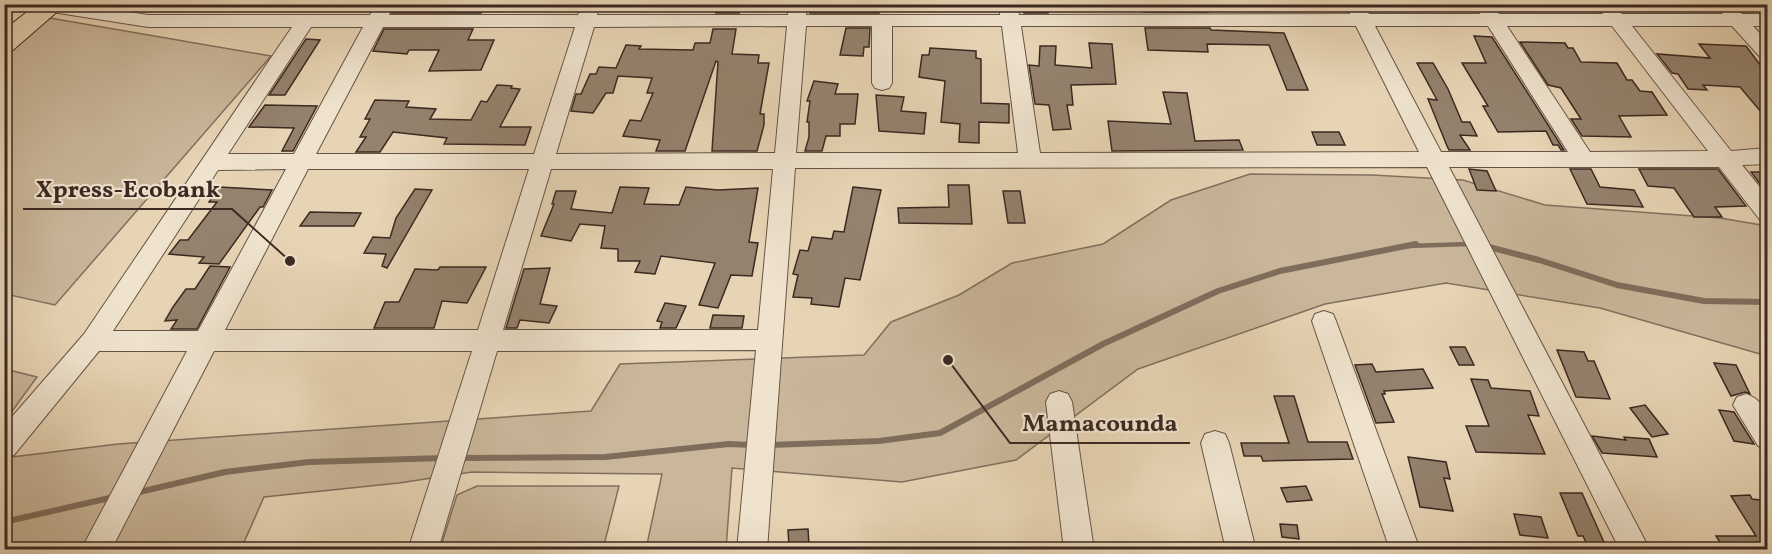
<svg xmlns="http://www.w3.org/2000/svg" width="1772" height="554" font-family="Vollkorn,serif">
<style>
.green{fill:#cab79b;stroke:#82705e;stroke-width:1.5}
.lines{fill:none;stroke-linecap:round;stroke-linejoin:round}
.stream-far1{stroke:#7f6d5c;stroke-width:4.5}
.stream{stroke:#7f6d5c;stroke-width:6}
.building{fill:#94826e;stroke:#3b2922;stroke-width:1.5}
.minor-casing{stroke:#665446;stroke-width:2}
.highway-casing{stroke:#3b2922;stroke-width:2}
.minor{fill:#efe3ce;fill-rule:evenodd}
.highway{fill:#e7d4b4;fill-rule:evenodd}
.leader{fill:none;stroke:#3b2922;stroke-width:2}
.callout-dot{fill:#3b2922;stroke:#efe3ce;stroke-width:2}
.callout-label{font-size:24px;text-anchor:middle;font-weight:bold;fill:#3b2922;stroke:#efe3ce;stroke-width:4.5;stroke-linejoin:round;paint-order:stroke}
</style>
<rect width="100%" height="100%" fill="#e7d4b4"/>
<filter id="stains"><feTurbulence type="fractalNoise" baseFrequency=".00333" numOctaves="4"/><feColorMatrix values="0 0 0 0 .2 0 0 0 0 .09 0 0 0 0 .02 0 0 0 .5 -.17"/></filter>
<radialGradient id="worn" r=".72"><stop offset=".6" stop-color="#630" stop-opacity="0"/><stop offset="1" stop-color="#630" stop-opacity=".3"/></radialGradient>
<path class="green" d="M44,17L271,56L55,305L5,294V48Z
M1250,174L1372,175L1463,180L1545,205L1720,218L1767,226V356L1600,308L1446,283L1325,304L1138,369L1016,460L902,482L732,468L726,549H646L662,474L472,472L399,483L264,497L241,549H5L4,458L118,444L591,411L620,364L864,355L891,322L959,295L1012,263L1103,244L1171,200Z
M5,369L37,377L5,421L4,369Z
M477,486H619L603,549H440L457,495Z"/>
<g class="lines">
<path class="stream-far1" d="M1408,246L1470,244"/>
<path class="stream" d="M1485,246L1539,260L1617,285L1704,301L1768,302
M770,445L879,441L940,433L1103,344L1218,291L1280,271L1416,244
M459,458L605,457L729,444L752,445
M135,493L225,472L309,462L444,458
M4,522L114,497"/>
</g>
<path class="building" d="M396,4H477L475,7H484L481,13H392Z
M718,4H738L739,13H716Z
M810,4H882L879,13H810Z
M1177,4H1204L1208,12H1143L1142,6H1178Z
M1024,5L1048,7V13H1024Z
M846,28H870L869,47H864L863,56L840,55Z
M1145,28H1210L1211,30L1284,33L1308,90H1287L1269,45L1207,44L1208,52L1148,50Z
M384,29H473L468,40H494L481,70L429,71L439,50H409L407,54L373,51Z
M713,29H736L732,54L759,55L758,63H769L760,114H764V125L757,151H712L718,62L716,61L685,151H656L660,140L623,136L630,120L641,121L653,93H647L652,78L618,76L613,93H606L593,113L571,111L576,94H581L590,74H596L599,67L616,68L626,45L641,46L639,49L693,50L695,43H710Z
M1474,36L1492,37L1564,150H1561L1558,145H1553L1546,131L1498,132L1483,106H1488L1462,63H1486Z
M306,39L320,40L285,95H269Z
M1520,42L1565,43L1568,48H1573L1581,62L1617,63L1627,80H1632L1640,91L1652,92L1667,115L1619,116L1631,137L1582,136L1571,119H1581L1561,88L1548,85Z
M1089,43L1112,44L1116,84L1071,85L1073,105H1067L1071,129L1053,130L1049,105L1035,104L1029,65L1039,66L1040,46H1056L1055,65L1092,68Z
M1699,44L1746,46L1767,74V119L1740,87L1703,85L1707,90L1688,89L1678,74L1672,73L1657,54L1710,58Z
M930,48L976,51V58L981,59V103L1009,104V123L979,122V143L959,142L960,124L941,122L945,81L919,77L922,55H929Z
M1417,63H1433L1448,89L1462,122H1470L1477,136L1460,135L1470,150H1449L1447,146L1428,99L1437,100Z
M814,81L838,84L835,94H858L855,124H840V136H826L822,151H805L809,137V122H807L810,101H807Z
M497,85L512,86L511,88L520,89L500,127H531L525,145L444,144L447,138L393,132L380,152H356L366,137H360L370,119H365L375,100L409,101L406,107L436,109L430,119L471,120L481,101L487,102Z
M1163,92L1187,93L1195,141L1239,140L1243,150L1112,151L1108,121L1171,124Z
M876,95L904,97L901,111L926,113L924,134L879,131Z
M265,105L317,106L293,151H282L294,128L249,127Z
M1312,132H1339L1345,145H1317Z
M1469,169L1487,171L1496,191L1477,190Z
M1570,169H1591L1600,187L1634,190L1643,207L1587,204Z
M1639,169H1718L1746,206L1715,207L1722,217H1694L1674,188L1648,186Z
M1751,172H1767V193Z
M948,185H969L972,224L899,223L898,208L949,207Z
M219,187L272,190L263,207H260L219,264L199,263L204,257L169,254L180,240H188L217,202H209Z
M620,187L649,188L644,204L679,205L686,187L718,190L758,188L749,242L758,243L752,276L731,275L718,308L699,305L715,263L661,256L655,274L635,272L640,261H618V249L601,248L605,226L580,224L571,241L541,236L554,204H552L556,191H576L571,209L612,213Z
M853,187L881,190L860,280L845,278L839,307L811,304L812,298L793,297L798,275L793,274L800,250L808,251L812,237L832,239L834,231L844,232Z
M415,189L432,190L387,268L382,266L386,254L364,253L373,237L390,238L396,218Z
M1003,191H1020L1025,223H1008Z
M310,212L361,213L354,226H300Z
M210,266L230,267L197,329H171L177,320L165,321L173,307L186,289H195Z
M440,267H486L467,303L442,301L434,328H374L385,302H399L415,269L438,270Z
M550,268L540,304L557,306L549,323L520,320L517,328H506L524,269Z
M665,303L686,306L676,328H660L662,322L657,321Z
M713,315L744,316L742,328H710Z
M1450,347H1465L1474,365H1459Z
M1557,350L1584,352L1588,361H1594L1610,399L1576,397Z
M1714,363L1736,365L1750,394L1745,392L1731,396Z
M1372,364L1376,372L1423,369L1433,388L1384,391L1385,394H1382L1394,422L1376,423L1355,365Z
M1471,379L1488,380L1491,388L1530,391L1539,416L1528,415L1545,454L1476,452L1466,426H1489Z
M1274,396H1294L1308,442H1347L1353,459L1263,461L1261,456H1244L1241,443H1289Z
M1645,405L1668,434L1652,437L1630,408Z
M1719,410L1734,412L1754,444L1734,441Z
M1592,436L1626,440L1624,437L1649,439L1657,457L1602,453Z
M1408,457L1446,462L1450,479L1444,478L1453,511L1420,507Z
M1306,486L1312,500L1287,502L1281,488Z
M1560,493H1582L1607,549H1589L1583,536H1578Z
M1750,495L1752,499L1767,501V549H1724L1716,536H1756L1731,496Z
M1514,514L1541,517L1548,538L1520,535Z
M1280,524L1297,525L1299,539L1282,537Z
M808,529L809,545L789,546L788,530Z"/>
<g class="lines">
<g class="minor-casing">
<path id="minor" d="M44,4H79L148,15H370L375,4H394L389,15H578L582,4H600L597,15H788L789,4H807L806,15H1000L999,4H1017L1019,15L1350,14L1347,8L1349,4H1363L1369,14H1480L1479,12L1481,8H1495L1499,14H1603L1601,11L1603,7C1613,5 1616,7 1622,14H1722L1724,9C1733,7 1737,8 1742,14H1768V26H1753L1768,42V60L1761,58L1732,26H1632L1731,151L1768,148V164L1742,165L1768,197V222L1760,220L1719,167H1449L1650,550H1620L1427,167L795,168L767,550H737L756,350L497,351L438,550H408L472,351H214L111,550H81L187,351H99L14,455L4,458V426L84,334L292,27H148L52,12L45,10ZM787,26L775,153L556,154L594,27ZM806,26H872V83L875,88L882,90L889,88L892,83V26H1002L1018,153H796ZM1021,26H1356L1419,152L1040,153ZM1375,26H1488L1568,152H1441ZM1507,26H1612L1708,151L1590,152ZM311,27H363L294,154H228ZM383,27H575L534,154H316ZM286,169L198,331H113L218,170ZM308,169H529L478,330H225ZM551,169H773L758,330H503Z
M1324,311L1333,314L1336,321L1420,550H1390L1312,321L1315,314Z
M1059,391L1068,394L1072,402L1094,550H1064L1046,402L1050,394Z
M1746,394C1771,402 1768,428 1768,450L1758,446L1733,405L1737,397Z
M1215,431L1225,434L1229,443L1256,550H1226L1201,443L1205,434Z"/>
</g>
<g class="highway-casing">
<path id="highway" d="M37,4H66L13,50L4,52V30Z"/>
</g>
<use href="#minor" class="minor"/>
<use href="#highway" class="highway"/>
</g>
<path class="leader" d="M290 261L232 209H23M948 360L1010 443H1190"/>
<g class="callout-dot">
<circle cx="290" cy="261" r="6"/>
<circle cx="948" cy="360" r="6"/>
</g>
<g class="callout-label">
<text x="128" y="197">Xpress-Ecobank</text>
<text x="1100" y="431">Mamacounda</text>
</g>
<rect width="1772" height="554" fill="none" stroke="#e7d4b4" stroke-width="24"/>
<rect x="6" y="6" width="1760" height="542" fill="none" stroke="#3b2922" stroke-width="3"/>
<rect x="12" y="12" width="1748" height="530" fill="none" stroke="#3b2922" stroke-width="1.5"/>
<rect width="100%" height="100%" filter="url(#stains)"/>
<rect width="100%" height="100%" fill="url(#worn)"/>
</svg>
